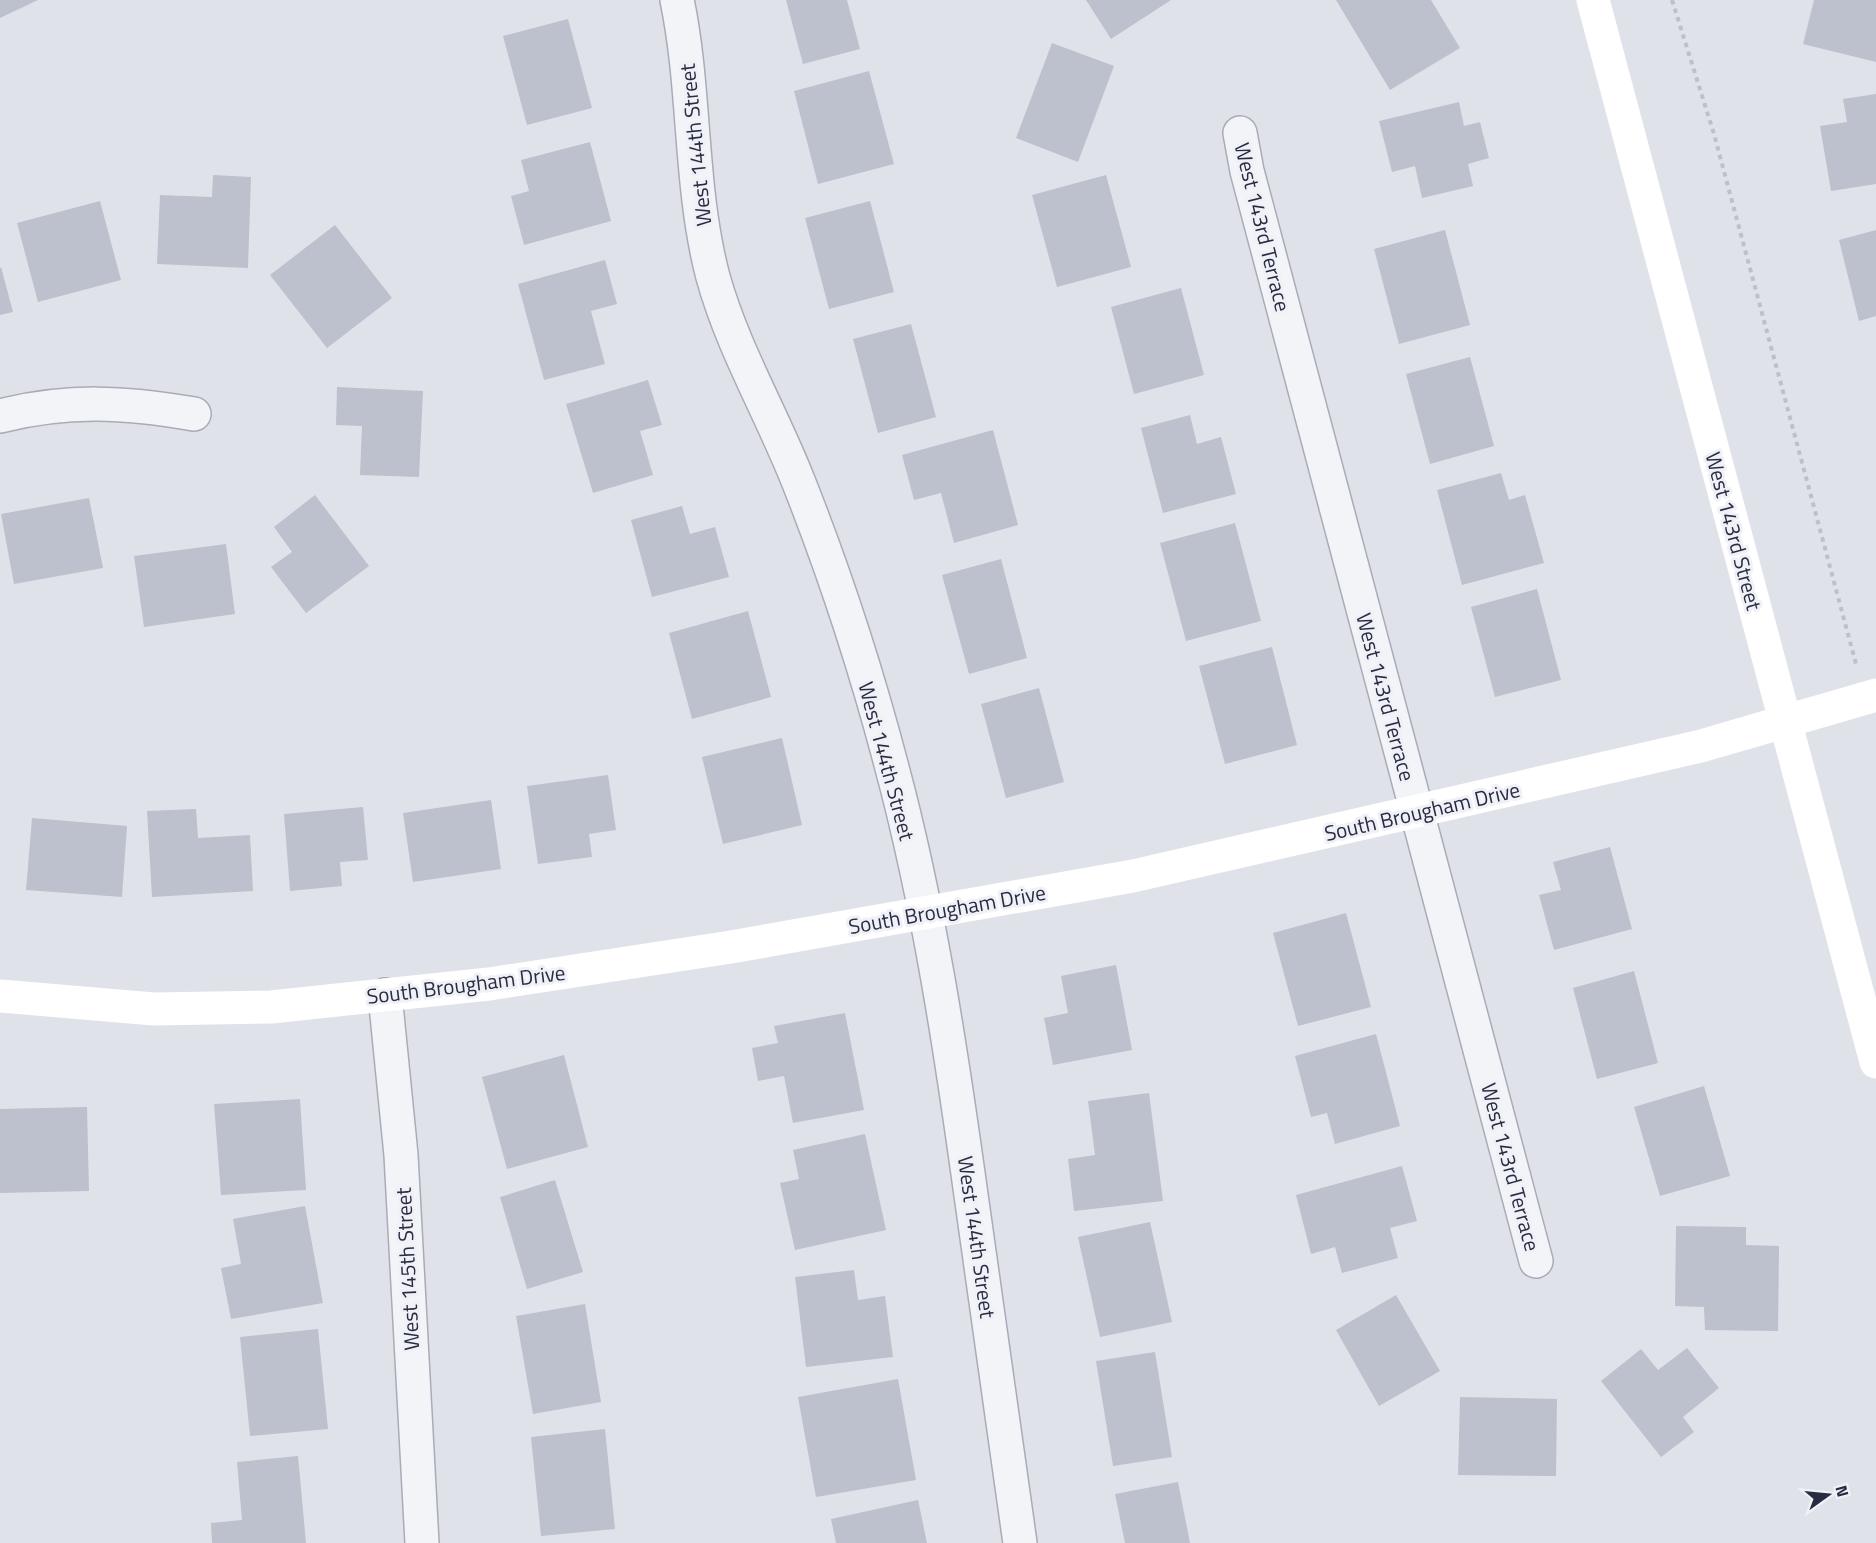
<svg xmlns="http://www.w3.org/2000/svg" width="1876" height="1543" font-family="'Titillium Web',sans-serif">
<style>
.building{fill:#bdc0cd}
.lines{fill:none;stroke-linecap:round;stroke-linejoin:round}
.street-casing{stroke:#a9abb8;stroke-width:36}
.path{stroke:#bec0c9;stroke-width:4;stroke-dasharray:4.5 4.5;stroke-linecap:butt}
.street{stroke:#f3f4f8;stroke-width:33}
.secondary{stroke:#fff;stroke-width:33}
.labels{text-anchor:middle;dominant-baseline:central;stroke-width:6;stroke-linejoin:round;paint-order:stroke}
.street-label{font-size:21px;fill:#282c42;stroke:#f0f1f7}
</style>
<rect width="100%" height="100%" fill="#e0e2ea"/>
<path class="building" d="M0,0H38L0,18Z
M786,0H847L860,49L803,64Z
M1086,0H1171L1111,39Z
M1336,0H1431L1460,48L1390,90Z
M1814,0H1876V62L1803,44Z
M568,19L592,108L527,125L503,36Z
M1052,43L1114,66L1078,162L1016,138Z
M869,71L894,164L818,184L794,91Z
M1876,94V184L1831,191L1820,126L1847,122L1843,99Z
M1459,102L1464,126L1480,122L1489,158L1468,164L1473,186L1422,198L1415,166L1392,172L1379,121Z
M590,142L611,221L524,245L511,196L529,191L521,160Z
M213,175L251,177L248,268L157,264L160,195L212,197Z
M1106,175L1131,267L1057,287L1032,195Z
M100,201L121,280L38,302L17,223Z
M870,201L894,292L829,309L805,218Z
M335,225L392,298L327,348L270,275Z
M1445,230L1470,325L1399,344L1374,249Z
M1876,230V316L1859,321L1839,240Z
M605,260L617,304L591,311L605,364L544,380L518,284Z
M1,267L13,312L0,315V268Z
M1181,288L1204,375L1134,394L1111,307Z
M911,324L936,417L878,433L853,339Z
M1470,357L1494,446L1430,464L1406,374Z
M648,380L662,425L640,431L653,475L593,493L566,404Z
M337,387L423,391L419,477L360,475L362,426L336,425Z
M1190,415L1197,444L1221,437L1236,494L1163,513L1141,428Z
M993,430L1018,525L954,543L941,493L914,500L902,455Z
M1501,473L1509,500L1525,495L1544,563L1462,585L1437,490Z
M315,495L369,566L306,613L271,567L292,552L274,527Z
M89,498L103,568L14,584L1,514Z
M682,506L690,534L715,527L729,577L652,597L631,520Z
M1235,523L1261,621L1186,641L1160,543Z
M226,544L235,614L144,627L134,556Z
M1001,559L1027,658L969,674L942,575Z
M1537,589L1561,680L1495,697L1471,607Z
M748,611L771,697L692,719L669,633Z
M1272,647L1297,745L1225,764L1199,666Z
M1039,688L1064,782L1006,798L981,704Z
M782,738L802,825L723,844L702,757Z
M608,775L616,830L589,834L592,857L538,864L527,786Z
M491,800L501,869L413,882L403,813Z
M363,807L368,860L340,862L342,886L290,891L284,814Z
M196,809L198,838L250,835L253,891L152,897L147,811Z
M32,818L127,826L122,897L26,890Z
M1610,847L1632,929L1554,950L1539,895L1561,890L1553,862Z
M1346,913L1371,1007L1298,1026L1273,933Z
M1116,965L1132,1050L1053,1065L1044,1018L1068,1013L1061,976Z
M1634,971L1658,1063L1597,1079L1573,988Z
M845,1013L864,1110L793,1123L784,1076L758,1081L752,1048L778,1043L774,1026Z
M1376,1034L1400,1126L1335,1144L1327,1113L1311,1117L1295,1056Z
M564,1055L588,1147L507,1169L482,1077Z
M1704,1086L1730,1176L1660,1196L1634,1107Z
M1149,1093L1163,1201L1074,1211L1068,1159L1095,1155L1088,1101Z
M300,1099L306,1190L221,1195L214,1104Z
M87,1107L89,1191L0,1193V1109Z
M865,1134L886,1230L795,1250L780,1183L799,1179L793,1150Z
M1402,1166L1417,1221L1390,1228L1398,1258L1342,1273L1335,1247L1311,1254L1296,1195Z
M555,1180L583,1272L527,1289L500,1197Z
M305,1206L323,1303L231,1319L221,1268L241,1264L233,1219Z
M1150,1222L1172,1322L1100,1337L1078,1237Z
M1676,1226L1746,1227V1245L1779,1246L1778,1331L1705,1330L1704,1307L1675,1306Z
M854,1270L858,1300L885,1296L893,1357L806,1367L795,1277Z
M1396,1295L1440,1371L1379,1406L1336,1330Z
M585,1304L601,1402L533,1414L516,1316Z
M318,1329L328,1429L250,1436L240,1337Z
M1687,1348L1719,1388L1683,1417L1694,1432L1661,1457L1601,1381L1641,1349L1658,1370Z
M1155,1352L1172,1457L1113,1466L1096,1361Z
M898,1379L916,1480L816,1497L798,1397Z
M1460,1397L1557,1399L1556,1476L1458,1475Z
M605,1429L615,1529L541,1536L531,1437Z
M298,1456L306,1543H212L211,1523L242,1520L237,1462Z
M1178,1482L1190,1543H1125L1115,1494Z
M918,1500L927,1543H836L831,1519Z"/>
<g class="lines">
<g class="street-casing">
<path id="street" d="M677,0C696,91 689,186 713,277C733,349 772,414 799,483C835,574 866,669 891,764C929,905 951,1050 971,1195C987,1311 1004,1427 1020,1543
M1240,133L1247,171L1536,1261
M0,416C69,399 124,402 194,414
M385,995L401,1155L422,1543"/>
</g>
<path class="path" d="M1672,0L1714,134L1856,664"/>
<use href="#street" class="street"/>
<path class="secondary" d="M1593,0L1876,1062
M0,996L154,1009L271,1007L489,984L731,947L1133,876L1701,746L1876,695"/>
</g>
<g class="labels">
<g class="street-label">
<text transform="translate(695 145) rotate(-96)">West 144th Street</text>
<text transform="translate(1263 227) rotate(76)">West 143rd Terrace</text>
<text transform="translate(1734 531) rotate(75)">West 143rd Street</text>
<text transform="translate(1386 697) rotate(75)">West 143rd Terrace</text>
<text transform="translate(887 761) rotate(75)">West 144th Street</text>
<text transform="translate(1422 811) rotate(-13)">South Brougham Drive</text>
<text transform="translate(947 909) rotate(-10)">South Brougham Drive</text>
<text transform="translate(466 984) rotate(-7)">South Brougham Drive</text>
<text transform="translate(1511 1167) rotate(75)">West 143rd Terrace</text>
<text transform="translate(977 1237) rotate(82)">West 144th Street</text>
<text transform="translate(407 1269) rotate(-93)">West 145th Street</text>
</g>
</g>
<g transform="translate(1828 1495) rotate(75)" stroke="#f0f1f7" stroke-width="4.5" paint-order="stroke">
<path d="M0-4.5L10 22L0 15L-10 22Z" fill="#282c42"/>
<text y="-9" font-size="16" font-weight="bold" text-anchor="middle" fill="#282c42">N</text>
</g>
</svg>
